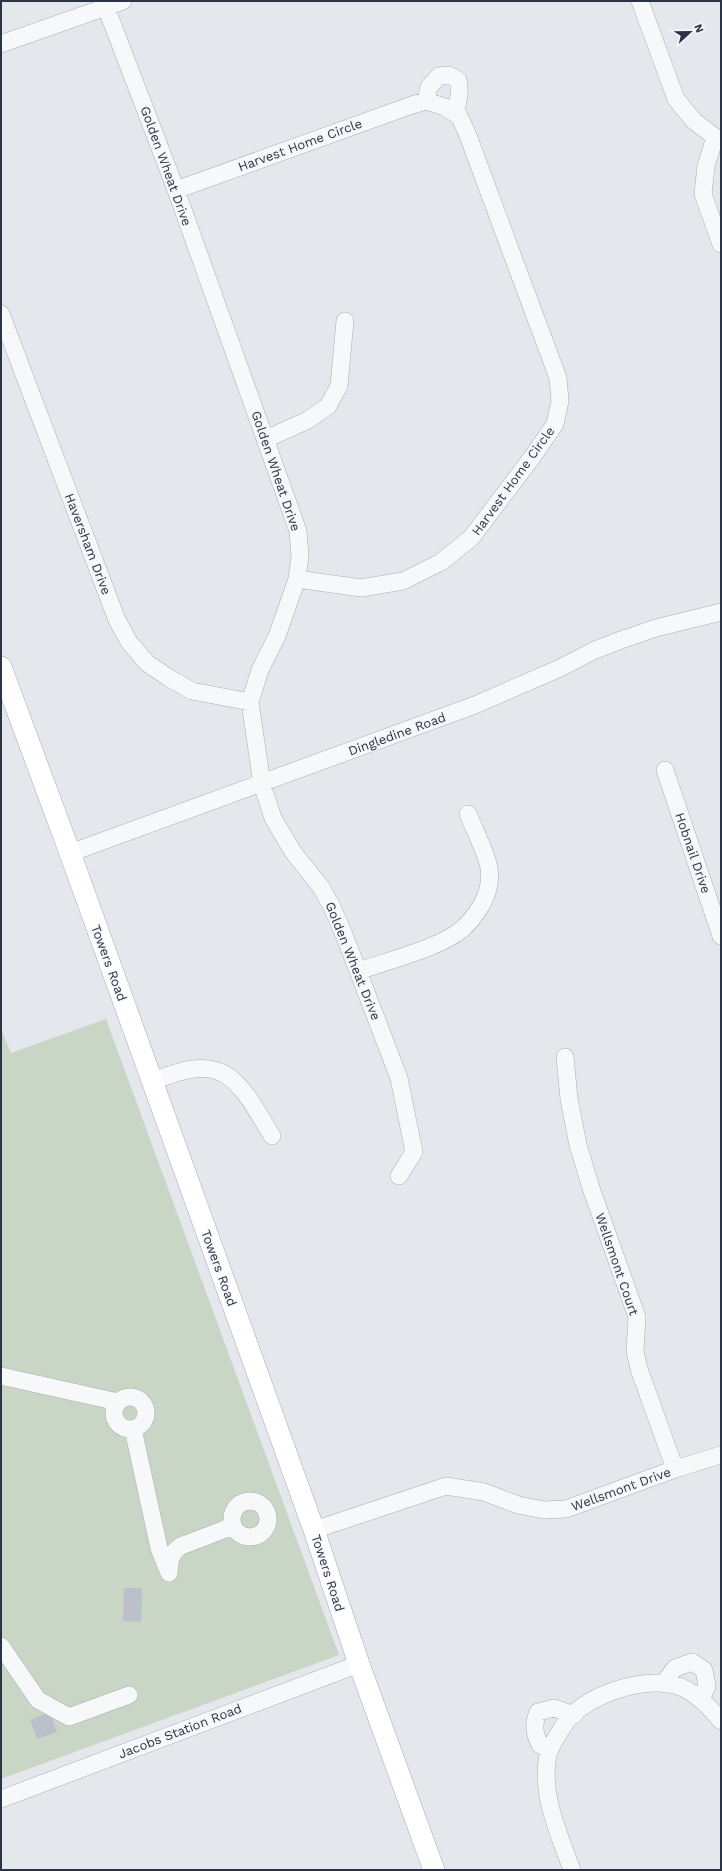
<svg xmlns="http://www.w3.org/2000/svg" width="722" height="1871" font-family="'Work Sans',sans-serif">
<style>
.green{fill:#c9d6c5}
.building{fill:#bbc0ca}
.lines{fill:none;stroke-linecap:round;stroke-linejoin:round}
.minor-casing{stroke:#a9aeb7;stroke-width:18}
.major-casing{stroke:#a3abb8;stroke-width:22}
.minor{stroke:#f7f8fa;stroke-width:17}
.major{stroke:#fff;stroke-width:21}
.labels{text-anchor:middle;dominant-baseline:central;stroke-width:3;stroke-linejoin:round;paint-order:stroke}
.street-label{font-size:13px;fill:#2b3445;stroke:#f4f6f9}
</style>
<rect width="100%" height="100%" fill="#e4e7ec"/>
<path class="green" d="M106,1019L339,1655L1,1779V1029L11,1053Z"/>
<path class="building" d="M124,1588H142L141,1622L123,1621Z
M50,1712L57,1732L37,1739L30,1720Z"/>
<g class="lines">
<g class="minor-casing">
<path id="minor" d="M640,1L676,99L694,121L715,137L721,140
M106,7L176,190L298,531L300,556L297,579L277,636L260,670L250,702L262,784L273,818L293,852L321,887L331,905L345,937L399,1078L414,1152L399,1176
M1,44L123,1
M426,101L429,87L439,76L449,75L458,80C461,92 458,102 455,113
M715,137L706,166L703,194L721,244
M176,190L412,105L426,101L445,107L459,116L467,133L558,378L560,401L555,424L533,456L471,538L441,562L403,581L361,588L297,579
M1,314L117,620L129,642L147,663L169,678L192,691L250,702
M266,439L308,420L328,406L339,386L345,321
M665,770L721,936
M70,853L475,705L560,668L595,650L621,640L656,628L721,612
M359,971C387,961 439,948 461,930C470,923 476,914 482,904C488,893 491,881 489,868C487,854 474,829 468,814
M565,1057L569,1099L578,1145L591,1188L637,1317L635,1351L639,1369L675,1469
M152,1082C224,1050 237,1077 272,1136
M1,1376L118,1402
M114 1413a16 16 0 1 1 32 0a16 16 0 1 1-32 0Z
M133,1429L159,1548L169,1573
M232 1519a18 18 0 1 1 36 0a18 18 0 1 1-36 0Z
M314,1530L446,1486L484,1492L518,1505L544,1510L566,1509L675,1469L721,1455
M169,1573C170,1560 170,1553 181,1546L233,1526
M1,1646L38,1700L69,1717L129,1695
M663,1684L675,1668L692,1662L704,1670L707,1686L701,1700
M550,1750L540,1745C534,1733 533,1724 538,1712L554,1708L574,1715
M1,1799L359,1664
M572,1870C559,1834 540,1794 548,1755C550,1747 554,1741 559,1733C562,1729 565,1722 569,1718C592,1694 637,1679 670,1684C690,1687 709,1706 721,1721"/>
</g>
<g class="major-casing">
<path id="major" d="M1,667L70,853L314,1530L359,1664L434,1870"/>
</g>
<use href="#minor" class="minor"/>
<use href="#major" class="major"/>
</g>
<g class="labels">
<g class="street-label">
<text transform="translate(300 145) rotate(-20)">Harvest Home Circle</text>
<text transform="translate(166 166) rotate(70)">Golden Wheat Drive</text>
<text transform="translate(276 471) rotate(71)">Golden Wheat Drive</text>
<text transform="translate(513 481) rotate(-54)">Harvest Home Circle</text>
<text transform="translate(88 544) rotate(69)">Haversham Drive</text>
<text transform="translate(397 734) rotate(-20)">Dingledine Road</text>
<text transform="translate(693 853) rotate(71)">Hobnail Drive</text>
<text transform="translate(353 961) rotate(68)">Golden Wheat Drive</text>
<text transform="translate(109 963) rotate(70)">Towers Road</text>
<text transform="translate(617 1264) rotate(71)">Wellsmont Court</text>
<text transform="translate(219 1268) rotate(70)">Towers Road</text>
<text transform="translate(621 1489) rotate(-20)">Wellsmont Drive</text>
<text transform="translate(328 1573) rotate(72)">Towers Road</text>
<text transform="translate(180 1731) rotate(-21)">Jacobs Station Road</text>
</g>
</g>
<rect width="722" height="1871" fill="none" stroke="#2b3445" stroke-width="4"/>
<g transform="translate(690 32) rotate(68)" stroke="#f4f6f9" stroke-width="3" paint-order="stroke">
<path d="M0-3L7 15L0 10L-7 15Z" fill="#2b3445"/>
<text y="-6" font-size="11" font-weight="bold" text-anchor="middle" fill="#2b3445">N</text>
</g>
</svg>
